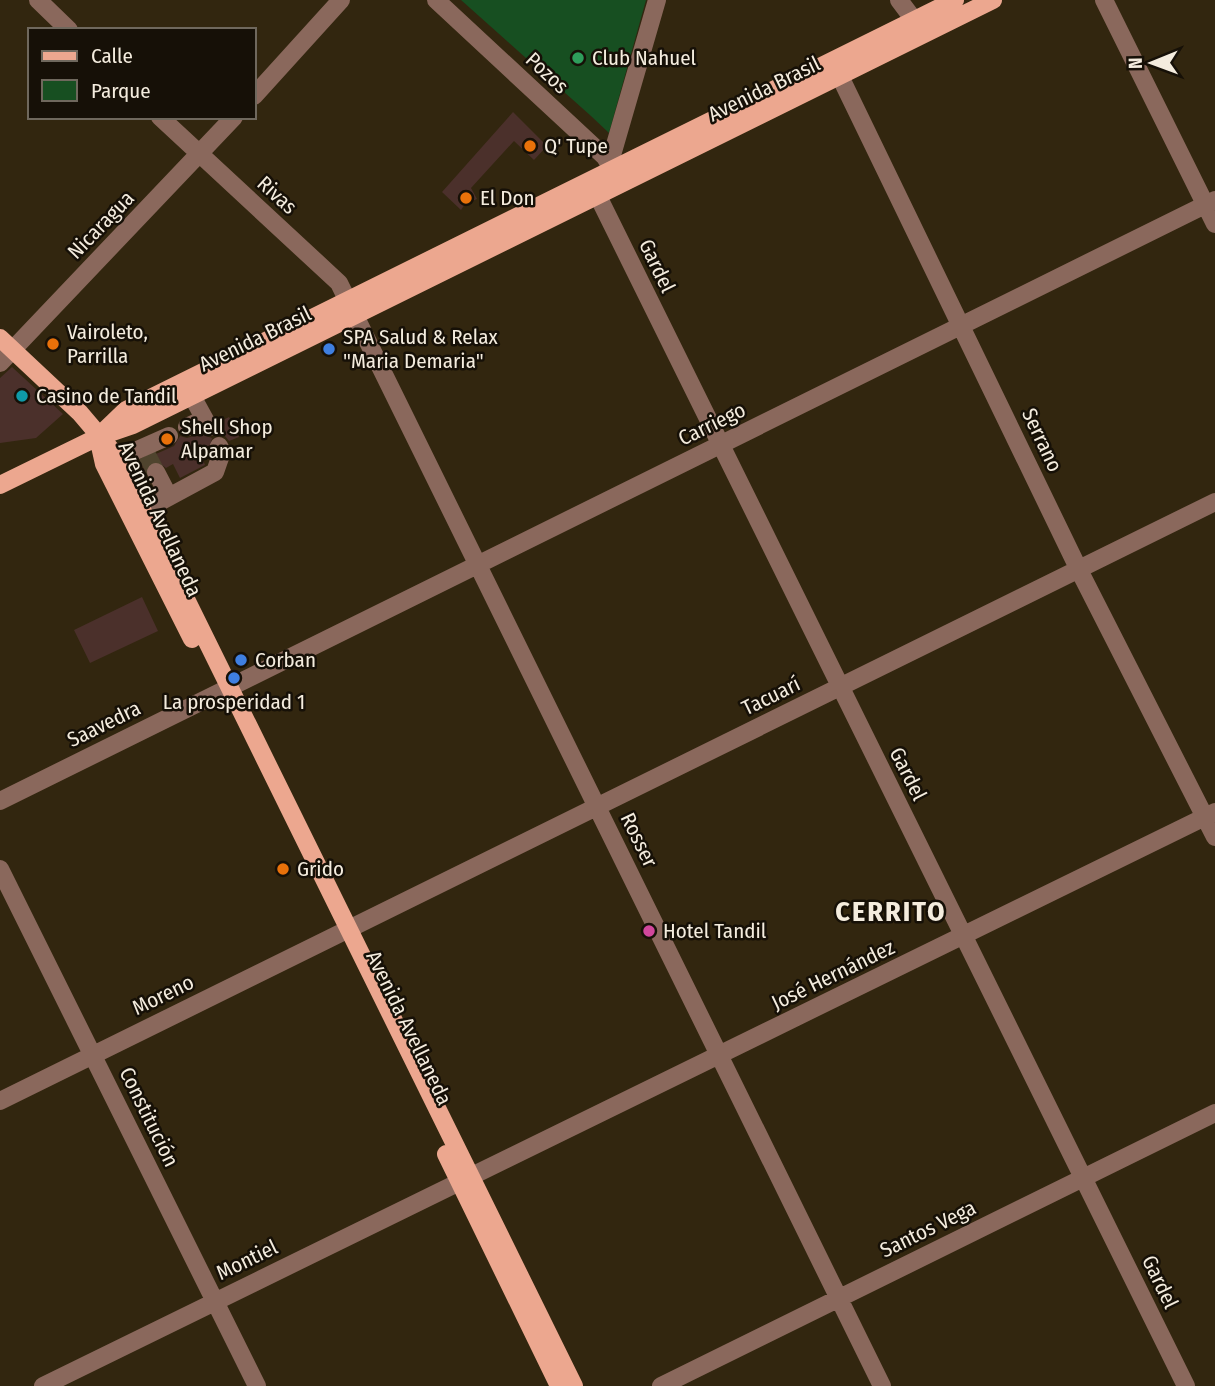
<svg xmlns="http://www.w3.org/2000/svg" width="1215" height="1386" font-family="'Fira Sans Condensed',sans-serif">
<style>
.green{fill:#174f21}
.building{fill:#4b302b}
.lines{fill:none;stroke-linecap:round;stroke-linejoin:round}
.minor-tunnel{stroke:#4f442e;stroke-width:18;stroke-dasharray:18 9;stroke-linecap:butt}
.minor{stroke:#8a685c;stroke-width:18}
.major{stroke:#eca78f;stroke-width:18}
.leisure-dot{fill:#2e9e5b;stroke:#161007;stroke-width:2.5}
.food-dot{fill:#e8710a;stroke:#161007;stroke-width:2.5}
.shop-dot{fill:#3f7fe0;stroke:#161007;stroke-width:2.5}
.culture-dot{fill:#0f9aa8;stroke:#161007;stroke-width:2.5}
.hotel-dot{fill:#d1479c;stroke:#161007;stroke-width:2.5}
.labels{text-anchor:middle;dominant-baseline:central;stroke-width:5;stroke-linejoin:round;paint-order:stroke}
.poi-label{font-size:21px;fill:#f4ecde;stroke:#161007;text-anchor:start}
.street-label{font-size:21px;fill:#f4ecde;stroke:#161007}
.district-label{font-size:28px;font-weight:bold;letter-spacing:2px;fill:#f4ecde;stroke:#161007}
</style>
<rect width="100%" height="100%" fill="#32260f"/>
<path class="green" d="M461,0H646L609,133L591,116Z"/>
<path class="building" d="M513,112L547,146L534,160L514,141L471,188L477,199L465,204L461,210L442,192Z
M12,367L63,414L36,438L0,443V378Z
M229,417L239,437L229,441L225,436L216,435L219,422Z
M200,434L212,438L209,451L201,455L205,465L180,478L173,464L166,468L157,461L150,462L145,472L140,461L174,446L180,436L187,438Z
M142,597L158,631L90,663L74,630Z"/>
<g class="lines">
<path class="minor-tunnel" d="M147,455L156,472"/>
<path class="minor" d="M38,0L69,30
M436,0L605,157L619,181
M899,0L914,20
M1104,0L1215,224
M834,64L1079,570L1215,837
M254,96L341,0
M160,117L339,283L882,1386
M610,162L657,0
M592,184L1186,1386
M0,363L234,117
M192,396L209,427
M187,427L204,419
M117,459L169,436
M156,472L169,497
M143,511L215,472L222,452L219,446
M0,801L1215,200
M0,869L257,1386
M0,1101L1215,502
M43,1386L1215,812
M661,1386L1215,1113"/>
<path class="major" d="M0,338L80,413L114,453L574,1386
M101,434L126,410L955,0
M98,437L104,464L192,639
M0,485L98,437L133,425L993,0
M446,1154L559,1386"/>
</g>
<circle class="leisure-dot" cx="578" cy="58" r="7"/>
<g class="food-dot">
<circle cx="530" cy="146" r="7"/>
<circle cx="466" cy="198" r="7"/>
<circle cx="53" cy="344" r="7"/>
<circle cx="167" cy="439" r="7"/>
<circle cx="283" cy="869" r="7"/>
</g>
<g class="shop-dot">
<circle cx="329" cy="349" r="7"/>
<circle cx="241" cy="660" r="7"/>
<circle cx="234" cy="678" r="7"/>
</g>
<circle class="culture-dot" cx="22" cy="396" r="7"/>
<circle class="hotel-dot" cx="649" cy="931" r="7"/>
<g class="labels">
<g class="poi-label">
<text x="592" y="58">Club Nahuel</text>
<text x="544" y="146">Q' Tupe</text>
<text x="480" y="198">El Don</text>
<text x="67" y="332">Vairoleto,<tspan x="67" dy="24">Parrilla</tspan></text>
<text x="343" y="337">SPA Salud &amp; Relax<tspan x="343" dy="24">"Maria Demaria"</tspan></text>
<text x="36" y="396">Casino de Tandil</text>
<text x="181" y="427">Shell Shop<tspan x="181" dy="24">Alpamar</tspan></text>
<text x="255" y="660">Corban</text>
<text x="234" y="702" text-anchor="middle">La prosperidad 1</text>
<text x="297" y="869">Grido</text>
<text x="663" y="931">Hotel Tandil</text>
</g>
<g class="street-label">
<text transform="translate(547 73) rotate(43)">Pozos</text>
<text transform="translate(764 89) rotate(-26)">Avenida Brasil</text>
<text transform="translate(277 195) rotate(42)">Rivas</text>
<text transform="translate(101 225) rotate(-46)">Nicaragua</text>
<text transform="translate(657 266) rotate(64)">Gardel</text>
<text transform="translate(255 339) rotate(-26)">Avenida Brasil</text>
<text transform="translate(712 424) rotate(-26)">Carriego</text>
<text transform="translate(1042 440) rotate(65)">Serrano</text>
<text transform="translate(160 519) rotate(65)">Avenida Avellaneda</text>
<text transform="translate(771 696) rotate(-26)">Tacuarí</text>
<text transform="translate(104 724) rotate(-26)">Saavedra</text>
<text transform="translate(908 774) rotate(63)">Gardel</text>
<text transform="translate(639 840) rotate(64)">Rosser</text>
<text transform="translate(833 975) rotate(-26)">José Hernández</text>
<text transform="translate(163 995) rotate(-26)">Moreno</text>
<text transform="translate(409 1028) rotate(64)">Avenida Avellaneda</text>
<text transform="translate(149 1117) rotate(64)">Constitución</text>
<text transform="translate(928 1229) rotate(-26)">Santos Vega</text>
<text transform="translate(247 1260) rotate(-26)">Montiel</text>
<text transform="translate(1160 1282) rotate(64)">Gardel</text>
</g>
<g class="district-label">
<text x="891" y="911">CERRITO</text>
</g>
</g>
<rect x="28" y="28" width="228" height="91" fill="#161007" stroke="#6f685d" stroke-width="2"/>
<rect x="42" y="51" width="35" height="10" fill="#eca78f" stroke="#6f685d" stroke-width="2"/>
<text x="91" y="63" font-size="21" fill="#f4ecde">Calle</text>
<rect x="42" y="80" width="35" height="21" fill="#174f21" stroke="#6f685d" stroke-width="2"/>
<text x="91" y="98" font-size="21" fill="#f4ecde">Parque</text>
<g transform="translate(1152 63) rotate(269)" stroke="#161007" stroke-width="5" paint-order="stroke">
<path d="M0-5L12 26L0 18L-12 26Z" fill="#f4ecde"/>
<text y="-10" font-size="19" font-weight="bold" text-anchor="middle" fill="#f4ecde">N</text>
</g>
</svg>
